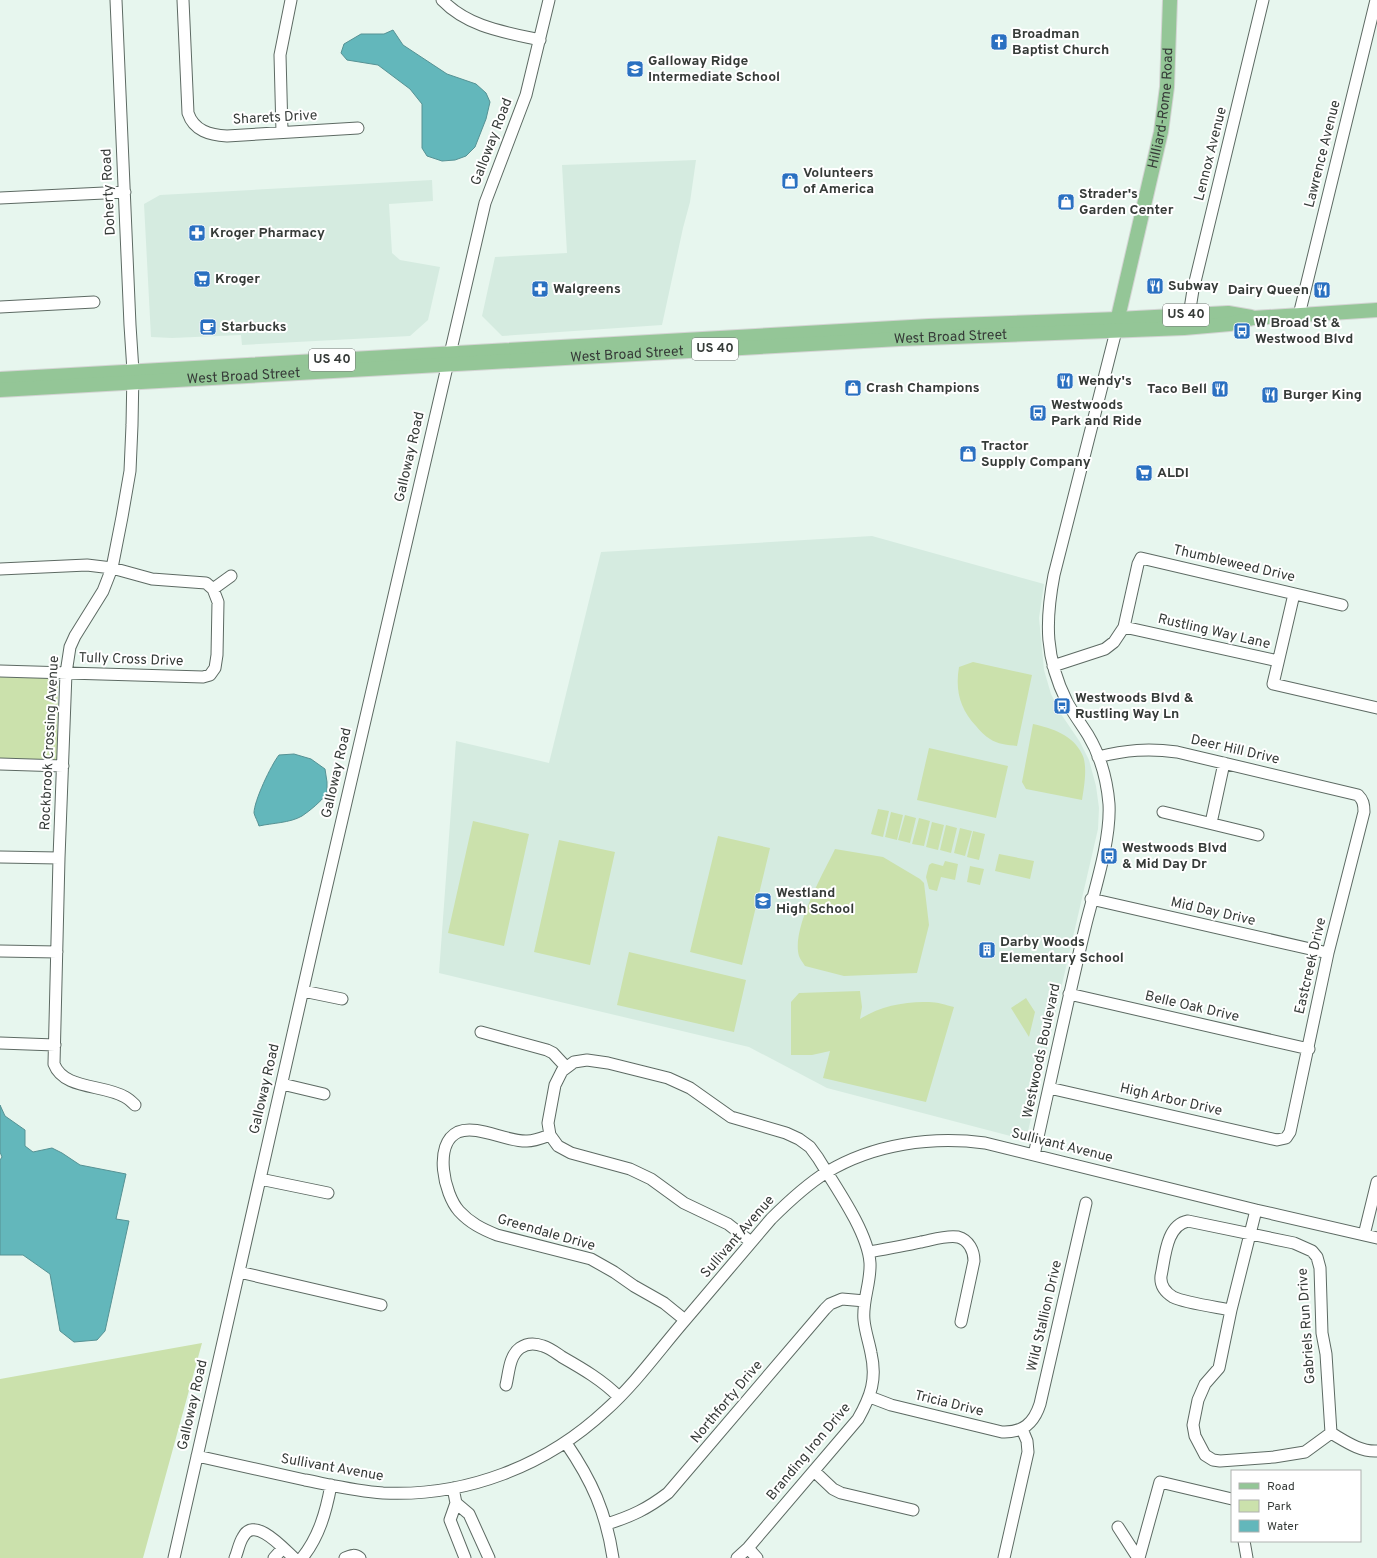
<svg xmlns="http://www.w3.org/2000/svg" width="1377" height="1558" font-family="Overpass,sans-serif">
<style>
.built{fill:#d5ebe0}
.green{fill:#cbe1ac}
.water{fill:#63b7bb;stroke:#569294}
.lines{fill:none;stroke-linecap:round;stroke-linejoin:round}
.minor-casing{stroke:#5d6a63;stroke-width:13}
.major-casing{stroke:#d3d4d3;stroke-width:16}
.minor{stroke:#fff;stroke-width:11}
.major{stroke:#94c697;stroke-width:14}
.labels{text-anchor:middle;dominant-baseline:central;stroke-width:4;stroke-linejoin:round;paint-order:stroke}
.shield{fill:#fff;stroke:#727674;stroke-width:1}
.shield-label{font-size:13px;font-weight:bold;fill:#363b38}
.poi-label{font-size:14px;font-weight:bold;fill:#363b38;stroke:#fff;text-anchor:start}
.street-label{font-size:14px;fill:#363b38;stroke:#fff}
</style>
<rect width="100%" height="100%" fill="#e7f6ee"/>
<path class="built" d="M696,160L690,202L683,228L662,325L502,336L482,316L495,257L567,253L562,165Z
M432,180L433,201L389,204L392,253L400,260L440,267L428,320L410,336L242,345L241,335L172,338L151,337L144,204L160,195Z
M872,536L1044,584L1039,618L1044,670L1051,694L1061,714L1080,742L1089,760L1096,786L1099,808L1098,829L1026,1140L827,1088L749,1047L439,973L456,741L549,763L601,552Z"/>
<path class="green" d="M973,662L1032,675L1017,746C1008,745 997,744 990,739C985,736 980,731 976,726C960,709 955,690 959,667Z
M0,677L58,678L57,762H0Z
M1033,724C1052,728 1073,735 1082,754C1088,765 1084,788 1082,800L1026,789L1022,782Z
M929,748L1008,766L996,818L917,800Z
M878,809L889,811L883,837L871,834Z
M891,812L903,815L897,840L885,837Z
M905,815L916,818L910,843L898,840Z
M919,818L930,821L924,846L912,844Z
M473,821L529,834L504,946L448,933Z
M932,822L944,825L938,850L926,847Z
M946,825L957,828L951,853L940,850Z
M960,828L972,831L965,856L954,853Z
M973,831L985,834L979,860L967,857Z
M718,836L770,848L742,965L690,952Z
M559,840L615,852L590,965L534,952Z
M835,849L883,857L920,879L924,883L929,925L917,973L844,976L805,966C803,963 800,959 799,956C791,929 823,874 835,849Z
M999,854L1034,861L1030,879L995,871Z
M945,861L958,864L955,880L941,877L937,891L929,889L926,877L929,865L932,863L943,866Z
M970,866L984,869L980,885L967,882Z
M629,952L746,980L734,1032L617,1005Z
M860,991L862,1007L860,1019C880,1006 906,1001 929,1002C937,1002 946,1005 954,1007L926,1102L823,1078L830,1051L812,1055H791V1002L799,993Z
M1026,998L1035,1012L1029,1037L1011,1008Z
M202,1343L143,1558H0V1379Z"/>
<path class="water" d="M393,30L403,45L447,74L476,84L486,93L490,102L486,119L475,147L466,156L455,160L442,161L427,156L422,148V104L410,89L378,65L347,60L341,53L344,44L361,34H384Z
M294,754L311,759L325,769L327,782V794C320,802 311,810 302,816C290,823 272,823 259,826C258,822 255,817 254,813C254,801 271,765 279,755Z
M0,1105L5,1116L25,1130V1146L33,1152L52,1148L62,1153L80,1165L126,1174L116,1219L129,1221L105,1331L97,1340L74,1342L60,1331L50,1274L23,1255H0V1160L2,1157L0,1152Z"/>
<g class="lines">
<g class="minor-casing">
<path id="minor" d="M116,0L130,325L133,371L132,425L130,471L122,517L112,568L103,591L75,636L70,647L66,673L59,858L54,1064C64,1090 103,1084 125,1097C129,1099 132,1102 135,1105
M183,0L188,113C194,131 210,135 227,136L358,128
M442,0C468,27 504,32 540,40
M282,132L280,55L291,0
M0,198L125,192
M0,307L94,302
M1189,315L1193,290L1263,0
M1299,315L1376,0
M0,569L87,565L112,568L152,579L206,583L213,589L218,602L217,655L215,668L210,675L203,677L0,671
M213,589L231,576
M1294,594L1273,684L1377,708
M1124,627L1278,661
M1053,666L1105,649L1114,642L1124,627L1138,564L1141,558L1342,605
M0,764L63,766
M1163,812L1258,835
M1211,823L1224,763
M0,857L59,858
M1091,899L1328,953
M0,951L57,952
M303,991L342,999
M1069,994L1309,1049
M481,1032L547,1050L553,1053L566,1067
M0,1043L55,1045
M282,1084L324,1094
M1049,1088L1277,1140L1286,1138L1290,1132L1328,953L1364,812C1364,804 1363,800 1358,795L1177,752C1148,748 1126,750 1098,757
M550,1135C542,1138 535,1141 527,1141C506,1142 477,1124 458,1132C433,1144 444,1194 459,1211C470,1223 482,1229 497,1235L591,1259L614,1272L634,1286L664,1303L685,1320
M1034,1155C1051,1079 1067,1003 1085,928C1094,891 1111,841 1109,804C1107,780 1100,755 1088,735C1081,724 1073,713 1067,702C1045,658 1045,622 1054,575L1116,331
M260,1179L328,1193
M1364,1235L1377,1182
M869,1252C886,1249 903,1246 921,1242C932,1240 946,1235 958,1237C969,1240 974,1251 974,1261L961,1322
M239,1272L381,1305
M1231,1310C1216,1307 1185,1303 1173,1297C1165,1292 1160,1285 1161,1276C1165,1258 1166,1225 1188,1221L1294,1243L1312,1251L1317,1257L1320,1268L1322,1333L1326,1354L1331,1433L1305,1452L1274,1457L1220,1461L1213,1460L1205,1455L1195,1436L1193,1425L1198,1400L1205,1384L1219,1368L1231,1310L1256,1210
M506,1385C509,1373 509,1356 520,1348C527,1343 535,1343 543,1346C550,1348 556,1353 562,1357C583,1369 602,1380 619,1397
M870,1397L891,1405L1002,1432C1023,1433 1034,1423 1040,1404L1086,1203
M1331,1433C1345,1441 1360,1452 1377,1451
M566,1443C592,1481 606,1512 613,1558
M197,1456C233,1464 269,1472 305,1480C331,1485 356,1491 383,1493C466,1497 546,1466 606,1410C636,1383 660,1349 686,1319C714,1286 743,1252 771,1219C788,1202 806,1185 827,1172C874,1144 931,1136 985,1143L1256,1210L1377,1238
M814,1471L833,1489L841,1493L913,1510
M453,1488L456,1503L450,1520L465,1558
M456,1503L469,1514L489,1558
M607,1524C632,1516 647,1509 668,1493L825,1309L830,1304L842,1299L865,1301
M1118,1527L1138,1558
M1244,1541L1247,1558
M748,1548L757,1558
M174,1558L316,932L485,203L526,95L549,0
M235,1558C238,1551 239,1543 243,1537C254,1515 284,1549 294,1558
M274,1558L283,1548
M302,1558C319,1537 326,1512 331,1485
M345,1558C351,1555 355,1554 360,1558
M737,1558L748,1548L858,1419C871,1396 877,1379 871,1353C869,1342 865,1331 864,1320C862,1301 871,1283 870,1263C868,1232 835,1186 818,1158L810,1147L799,1139L786,1133L731,1117L690,1088L668,1078L608,1063L587,1060L574,1062L562,1071L555,1085L548,1123L550,1135L558,1146L571,1153L630,1169L651,1179L684,1203L728,1224L751,1242
M1004,1558L1028,1452L1027,1441L1022,1429
M1139,1558L1160,1482L1232,1499"/>
</g>
<g class="major-casing">
<g id="major">
<path id="s1" d="M1116,326L1161,132L1167,87L1170,0"/>
<path d="M0,379L929,326L1118,319L1228,313L1251,317"/>
<path id="s2" d="M0,390L899,339L1184,328L1230,324L1253,318L1377,310"/>
</g>
</g>
<use href="#minor" class="minor"/>
<use href="#major" class="major"/>
</g>
<defs>
<g id="church-square" transform="scale(0.9)"><rect x="-9" y="-9" width="18" height="18" rx="4" fill="#2a70c1" stroke="#fff"/><path d="M-1.2-6h2.4v3.5h3.3v2.4h-3.3V6h-2.4V-.1h-3.3v-2.4h3.3Z" fill="#fff"/></g>
<g id="school-square" transform="scale(0.9)"><rect x="-9" y="-9" width="18" height="18" rx="4" fill="#2a70c1" stroke="#fff"/><path d="M0-5L7-2L0 1L-7-2ZM-4 1L0 2.5L4 1V4Q0 6-4 4Z" fill="#fff"/></g>
<g id="shop-square" transform="scale(0.9)"><rect x="-9" y="-9" width="18" height="18" rx="4" fill="#2a70c1" stroke="#fff"/><path d="M-5-2.5h2.3a2.7 3.5 0 0 1 5.4 0H5L5.5 6h-11ZM-1.5-2.5h3a1.5 2.3 0 0 0-3 0Z" fill="#fff"/></g>
<g id="pharmacy-square" transform="scale(0.9)"><rect x="-9" y="-9" width="18" height="18" rx="4" fill="#2a70c1" stroke="#fff"/><path d="M-2-6h4v4h4v4h-4v4h-4v-4h-4v-4h4Z" fill="#fff"/></g>
<g id="supermarket-square" transform="scale(0.9)"><rect x="-9" y="-9" width="18" height="18" rx="4" fill="#2a70c1" stroke="#fff"/><path d="M-6-5.5h2.5l.6 2H6L4.5 2H-2.5L-4.4-4H-6ZM-1.5 3.2a1.3 1.3 0 1 0 .1 0ZM3 3.2a1.3 1.3 0 1 0 .1 0Z" fill="#fff"/></g>
<g id="restaurant-square" transform="scale(0.9)"><rect x="-9" y="-9" width="18" height="18" rx="4" fill="#2a70c1" stroke="#fff"/><path d="M-5-6h1v4h1v-4h1v4h1v-4h1v5L-1.5 .5V6h-2V.5L-5-1ZM5-6V6H3V1.5H1.5Q1.5-4 5-6Z" fill="#fff"/></g>
<g id="cafe-square" transform="scale(0.9)"><rect x="-9" y="-9" width="18" height="18" rx="4" fill="#2a70c1" stroke="#fff"/><path d="M-5.5-4.5H6V0H3Q3 3.5 0 3.5H-2.5Q-5.5 3.5-5.5 0ZM3-3.2v2h1.7v-2ZM-6 4.5H4V6H-6Z" fill="#fff"/></g>
<g id="bus-square" transform="scale(0.9)"><rect x="-9" y="-9" width="18" height="18" rx="4" fill="#2a70c1" stroke="#fff"/><path d="M-5-6H5V4H4V6H2V4H-2V6H-4V4H-5ZM-3.5-4V0h7V-4ZM-3.5 1.2v1.5H-2V1.2ZM2 1.2v1.5H3.5V1.2Z" fill="#fff"/></g>
<g id="building-square" transform="scale(0.9)"><rect x="-9" y="-9" width="18" height="18" rx="4" fill="#2a70c1" stroke="#fff"/><path d="M-4-6H4V6H1V3H-1V6H-4ZM-2.5-4.3h1.7v1.8h-1.7ZM.8-4.3h1.7v1.8H.8ZM-2.5-1h1.7V.8h-1.7ZM.8-1h1.7V.8H.8Z" fill="#fff"/></g>
</defs>
<g fill-rule="evenodd">
<use href="#church-square" x="999" y="42"/>
<use href="#school-square" x="635" y="69"/>
<use href="#shop-square" x="790" y="181"/>
<use href="#shop-square" x="1066" y="202"/>
<use href="#pharmacy-square" x="197" y="233"/>
<use href="#supermarket-square" x="202" y="279"/>
<use href="#restaurant-square" x="1155" y="286"/>
<use href="#pharmacy-square" x="540" y="289"/>
<use href="#restaurant-square" x="1322" y="290"/>
<use href="#cafe-square" x="208" y="327"/>
<use href="#bus-square" x="1242" y="331"/>
<use href="#restaurant-square" x="1065" y="381"/>
<use href="#shop-square" x="853" y="388"/>
<use href="#restaurant-square" x="1220" y="389"/>
<use href="#restaurant-square" x="1270" y="395"/>
<use href="#bus-square" x="1038" y="413"/>
<use href="#shop-square" x="968" y="454"/>
<use href="#supermarket-square" x="1144" y="473"/>
<use href="#bus-square" x="1062" y="706"/>
<use href="#bus-square" x="1109" y="856"/>
<use href="#school-square" x="763" y="901"/>
<use href="#building-square" x="987" y="950"/>
</g>
<g class="labels">
<g class="shield">
<rect x="1163" y="304" width="46" height="22" rx="3"/>
<rect x="692" y="338" width="46" height="22" rx="3"/>
<rect x="309" y="349" width="46" height="22" rx="3"/>
</g>
<g class="shield-label">
<text x="1186" y="315">US 40</text>
<text x="715" y="349">US 40</text>
<text x="332" y="360">US 40</text>
</g>
<g class="poi-label">
<text x="1012" y="34">Broadman<tspan x="1012" dy="16">Baptist Church</tspan></text>
<text x="648" y="61">Galloway Ridge<tspan x="648" dy="16">Intermediate School</tspan></text>
<text x="803" y="173">Volunteers<tspan x="803" dy="16">of America</tspan></text>
<text x="1079" y="194">Strader's<tspan x="1079" dy="16">Garden Center</tspan></text>
<text x="210" y="233">Kroger Pharmacy</text>
<text x="215" y="279">Kroger</text>
<text x="1168" y="286">Subway</text>
<text x="553" y="289">Walgreens</text>
<text x="1309" y="290" text-anchor="end">Dairy Queen</text>
<text x="1255" y="323">W Broad St &amp;<tspan x="1255" dy="16">Westwood Blvd</tspan></text>
<text x="221" y="327">Starbucks</text>
<text x="1078" y="381">Wendy's</text>
<text x="866" y="388">Crash Champions</text>
<text x="1207" y="389" text-anchor="end">Taco Bell</text>
<text x="1283" y="395">Burger King</text>
<text x="1051" y="405">Westwoods<tspan x="1051" dy="16">Park and Ride</tspan></text>
<text x="981" y="446">Tractor<tspan x="981" dy="16">Supply Company</tspan></text>
<text x="1157" y="473">ALDI</text>
<text x="1075" y="698">Westwoods Blvd &amp;<tspan x="1075" dy="16">Rustling Way Ln</tspan></text>
<text x="1122" y="848">Westwoods Blvd<tspan x="1122" dy="16">&amp; Mid Day Dr</tspan></text>
<text x="776" y="893">Westland<tspan x="776" dy="16">High School</tspan></text>
<text x="1000" y="942">Darby Woods<tspan x="1000" dy="16">Elementary School</tspan></text>
</g>
<g class="street-label">
<text stroke="none"><textPath href="#s1" startOffset="223">Hilliard-Rome Road</textPath></text>
<text transform="translate(275 118) rotate(-3)">Sharets Drive</text>
<text transform="translate(492 142) rotate(-69)">Galloway Road</text>
<text transform="translate(1211 154) rotate(-76)">Lennox Avenue</text>
<text transform="translate(1323 154) rotate(-76)">Lawrence Avenue</text>
<text transform="translate(109 192) rotate(-93)">Doherty Road</text>
<text stroke="none"><textPath href="#s2" startOffset="952">West Broad Street</textPath></text>
<text stroke="none"><textPath href="#s2" startOffset="628">West Broad Street</textPath></text>
<text stroke="none"><textPath href="#s2" startOffset="244">West Broad Street</textPath></text>
<text transform="translate(410 457) rotate(-77)">Galloway Road</text>
<text transform="translate(1234 564) rotate(13)">Thumbleweed Drive</text>
<text transform="translate(1214 632) rotate(13)">Rustling Way Lane</text>
<text transform="translate(131 660) rotate(2)">Tully Cross Drive</text>
<text transform="translate(50 743) rotate(-87)">Rockbrook Crossing Avenue</text>
<text transform="translate(1235 750) rotate(13)">Deer Hill Drive</text>
<text transform="translate(337 773) rotate(-77)">Galloway Road</text>
<text transform="translate(1213 912) rotate(13)">Mid Day Drive</text>
<text transform="translate(1311 966) rotate(-77)">Eastcreek Drive</text>
<text transform="translate(1192 1007) rotate(13)">Belle Oak Drive</text>
<text transform="translate(1042 1051) rotate(-78)">Westwoods Boulevard</text>
<text transform="translate(265 1089) rotate(-77)">Galloway Road</text>
<text transform="translate(1171 1100) rotate(13)">High Arbor Drive</text>
<text transform="translate(1062 1146) rotate(14)">Sullivant Avenue</text>
<text transform="translate(546 1233) rotate(16)">Greendale Drive</text>
<text transform="translate(738 1237) rotate(-49)">Sullivant Avenue</text>
<text transform="translate(1045 1316) rotate(-77)">Wild Stallion Drive</text>
<text transform="translate(1307 1326) rotate(-94)">Gabriels Run Drive</text>
<text transform="translate(727 1402) rotate(-50)">Northforty Drive</text>
<text transform="translate(949 1404) rotate(14)">Tricia Drive</text>
<text transform="translate(193 1405) rotate(-77)">Galloway Road</text>
<text transform="translate(809 1452) rotate(-50)">Branding Iron Drive</text>
<text transform="translate(332 1468) rotate(10)">Sullivant Avenue</text>
</g>
</g>
<rect x="1231" y="1470" width="130" height="72" fill="#ffffff" stroke="#afb1af"/>
<rect x="1239" y="1483" width="20" height="6" fill="#94c697" stroke="#afb1af"/>
<text x="1267" y="1490" font-size="12" fill="#363b38">Road</text>
<rect x="1239" y="1500" width="20" height="12" fill="#cbe1ac" stroke="#afb1af"/>
<text x="1267" y="1510" font-size="12" fill="#363b38">Park</text>
<rect x="1239" y="1520" width="20" height="12" fill="#63b7bb" stroke="#afb1af"/>
<text x="1267" y="1530" font-size="12" fill="#363b38">Water</text>
</svg>
